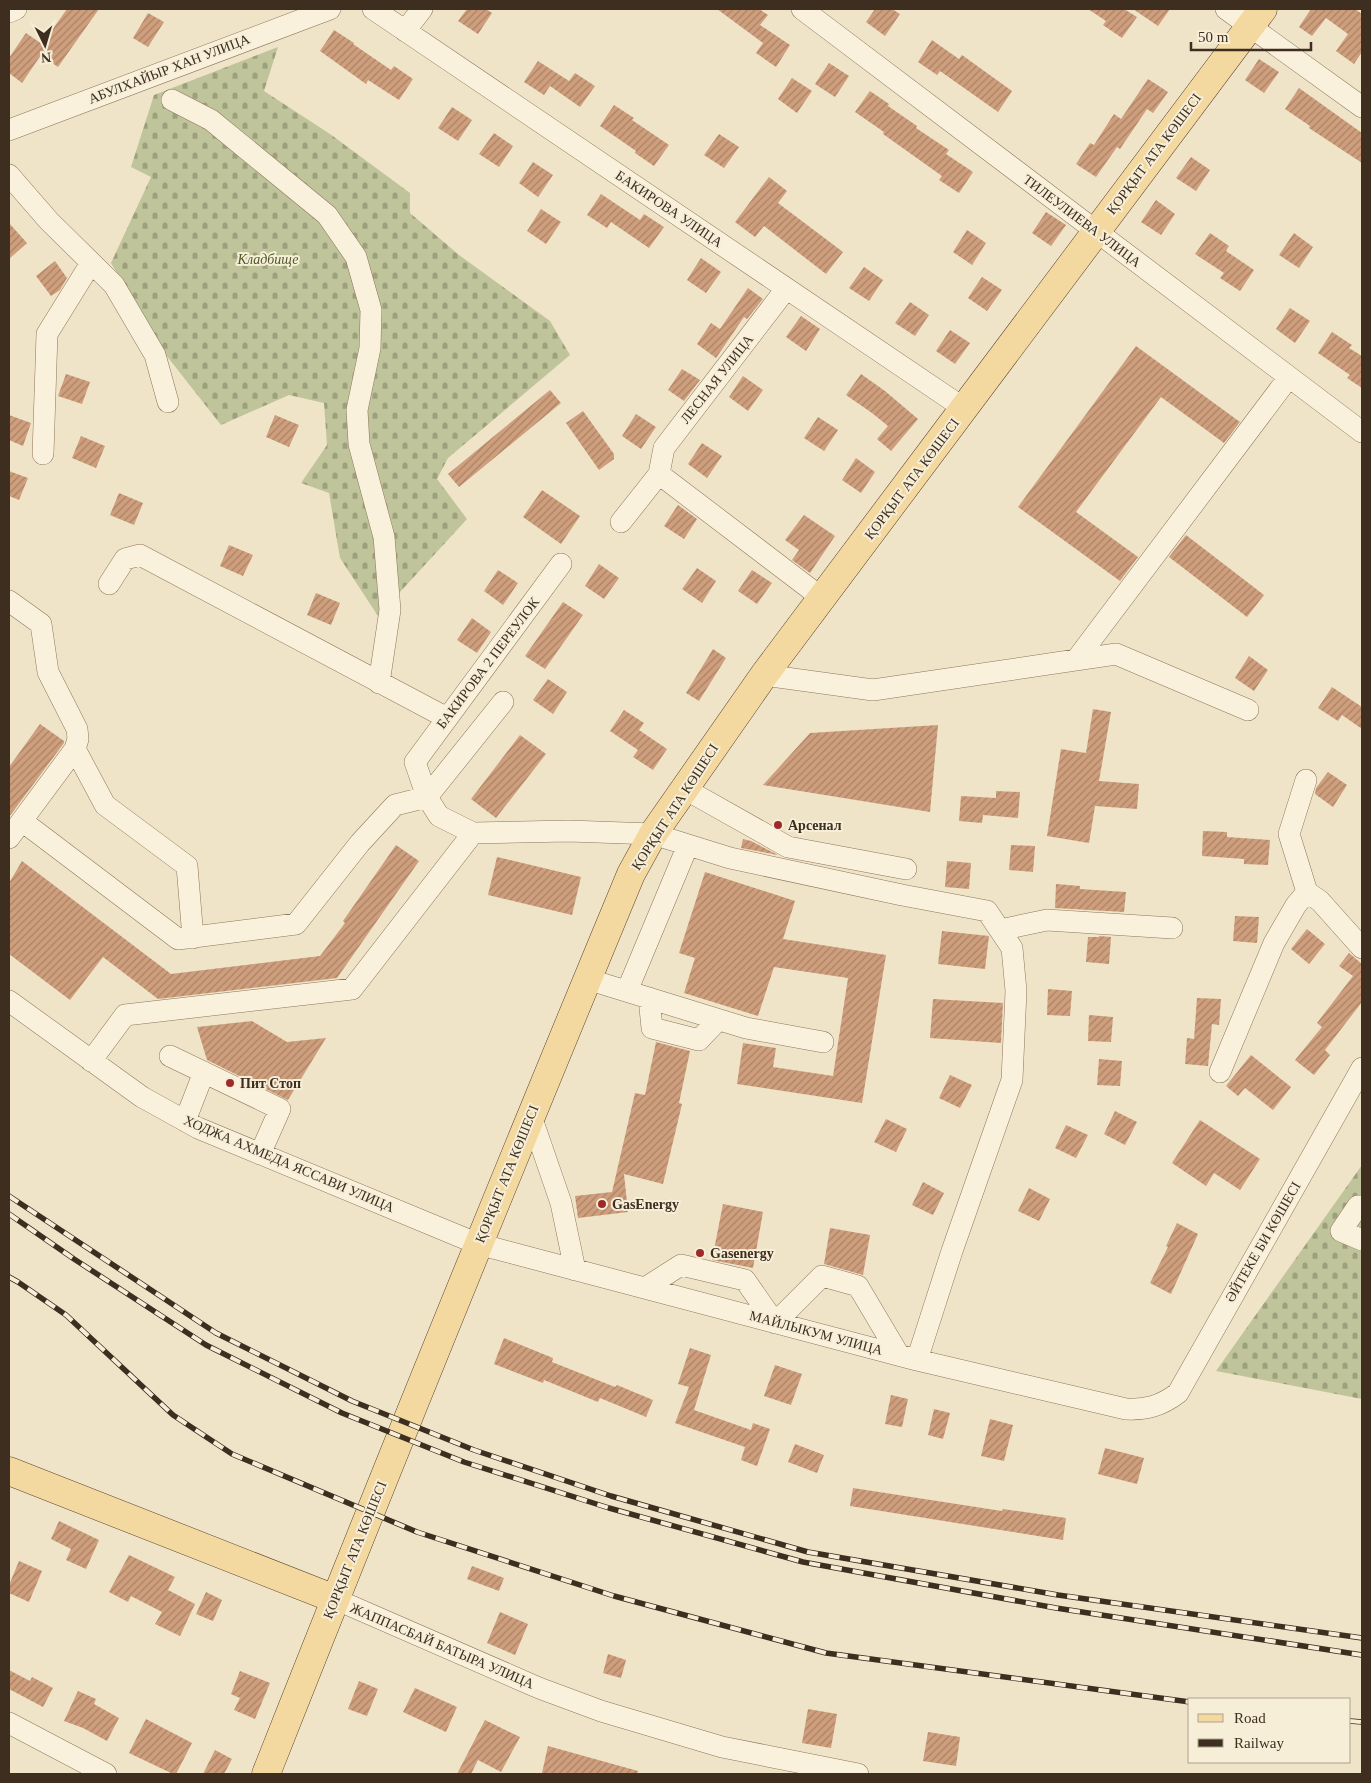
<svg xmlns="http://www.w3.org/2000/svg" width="1371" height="1783" font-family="Georgia,serif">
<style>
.cemetery{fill:url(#cemetery-stones)}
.building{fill:url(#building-hatch)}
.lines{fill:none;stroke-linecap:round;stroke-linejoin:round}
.minor-casing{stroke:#8d765c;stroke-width:22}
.major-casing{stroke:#5b4430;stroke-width:29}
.minor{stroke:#faf1dc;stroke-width:21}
.major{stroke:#f3d9a0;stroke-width:28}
.rail-casing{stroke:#3d2e20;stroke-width:5.5}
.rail{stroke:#f7eed8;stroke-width:4;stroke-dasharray:11;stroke-linecap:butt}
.poi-dot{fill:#9e2a2b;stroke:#f7eed8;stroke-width:2}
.labels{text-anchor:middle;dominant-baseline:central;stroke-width:4;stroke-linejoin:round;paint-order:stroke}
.street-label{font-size:14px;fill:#3d2e20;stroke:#f7eed8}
.park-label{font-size:14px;font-style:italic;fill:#4d5a26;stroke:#f7eed8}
.poi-label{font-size:14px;font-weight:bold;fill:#3d2e20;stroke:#f7eed8;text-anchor:start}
</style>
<defs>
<pattern id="cemetery-stones" width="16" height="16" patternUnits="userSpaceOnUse" patternTransform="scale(1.25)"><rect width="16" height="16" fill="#bfc49a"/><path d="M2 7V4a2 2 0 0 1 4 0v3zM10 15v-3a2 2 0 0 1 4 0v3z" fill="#9ca07d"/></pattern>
<pattern id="building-hatch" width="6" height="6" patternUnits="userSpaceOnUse" patternTransform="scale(1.25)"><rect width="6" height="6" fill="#cf9f7d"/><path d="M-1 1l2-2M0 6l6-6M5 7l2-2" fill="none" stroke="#a98266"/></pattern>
</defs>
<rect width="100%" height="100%" fill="#f0e4c8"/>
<path class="cemetery" d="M278,47L264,91L330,134L410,193V213L459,255L550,321L570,355L448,458L437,479L467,519L378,616L340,558L329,493L301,483L327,445L324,403L289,395L221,425L166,355L111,263L151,177L131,167L154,95Z
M1362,1165V1399L1216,1371Z"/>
<path class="building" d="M67,9H99L58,67L41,55L22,83L9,73V58L26,33L42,44Z
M467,9H486L492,13L478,34L458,21Z
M717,9H759L768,15L760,25L790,45L776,67L756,53L763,43Z
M875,9H892L900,14L885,36L866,22Z
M1088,9H1124L1137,17L1122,38L1103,25L1106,21Z
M1133,9H1170L1158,26Z
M1311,9H1355L1362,14V52L1354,64L1336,51L1348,34L1326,18L1312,36L1299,27Z
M148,13L164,22L148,47L133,38Z
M334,30L354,43L353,44L391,70L394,66L413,79L399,100L368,80L366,84L320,51Z
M932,40L959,59L962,55L1012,91L998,112L940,71L937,75L918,62Z
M1259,59L1279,72L1264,93L1245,80Z
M538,61L569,81L575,73L595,86L580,107L550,86L544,95L524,82Z
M829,63L849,76L835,97L815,84Z
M792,78L812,91L797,113L778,99Z
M1148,79L1168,92L1153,113L1147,109L1120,149L1117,147L1096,177L1076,164L1090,143L1094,145L1114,114L1121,119Z
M1299,88L1362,133V163L1309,128L1310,126L1285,109Z
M870,91L889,104L888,106L917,126L916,128L949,150L946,154L973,172L959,193L939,180L942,176L883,134L884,132L855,112Z
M614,105L634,118L632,120L669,145L654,166L635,153L636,151L600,126Z
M452,107L472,120L458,141L438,128Z
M494,133L513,146L499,167L479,154Z
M719,134L739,147L724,168L704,155Z
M1191,157L1210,170L1196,191L1176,178Z
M533,162L553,175L538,197L519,183Z
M769,177L787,191L778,203L843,252L826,274L764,226L755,237L735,222Z
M601,194L640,220L644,214L664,227L649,248L611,222L607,228L587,215Z
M1156,200L1175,214L1161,235L1141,222Z
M541,209L561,222L546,244L527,231Z
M1046,212L1066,225L1051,246L1032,233Z
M9,223L27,243L9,259Z
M967,230L986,243L972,265L953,252Z
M1210,233L1229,246L1226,251L1254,270L1240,291L1220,278L1224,273L1195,254Z
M1294,233L1313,247L1299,268L1279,255Z
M701,258L721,272L706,293L687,280Z
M55,261L67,278L60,290L51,296L36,276Z
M864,267L883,280L869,301L849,288Z
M982,277L1002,290L987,311L968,298Z
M748,288L763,299L747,319L744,317L716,358L697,344L711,323L720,329Z
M910,302L929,315L915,336L895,323Z
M1290,308L1310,321L1295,343L1276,329Z
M801,316L820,329L806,351L786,337Z
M950,330L970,343L955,364L936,351Z
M1332,332L1352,345L1349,348L1362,356V388L1347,378L1350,375L1318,353Z
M1136,346L1240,422L1224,443L1161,397L1076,512L1138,557L1120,581L1018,507Z
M682,369L700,380L684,401L668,390Z
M66,374L90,382L82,404L58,396Z
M861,374L885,391L918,419L891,451L877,439L888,426L872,413L846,395Z
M743,376L763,390L748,411L729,397Z
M550,390L561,403L459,487L448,474Z
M583,411L614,454V459L599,470L566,423Z
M636,414L656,427L641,449L622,436Z
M9,415L31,423L23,446L9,440Z
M275,415L299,425L289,447L266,437Z
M818,417L838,430L824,451L804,438Z
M81,436L105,446L96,468L72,458Z
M702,443L722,456L707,478L688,464Z
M856,458L875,472L861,493L842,480Z
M9,471L28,478L19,500L9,496Z
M542,490L580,516L561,544L523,517Z
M119,493L143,503L134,525L110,515Z
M678,505L697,519L684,539L664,526Z
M804,515L835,536L810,573L792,560L799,550L785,540Z
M1186,535L1264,595L1247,617L1169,557Z
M229,545L253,555L243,576L220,566Z
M599,564L619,578L604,599L585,586Z
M697,568L716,581L702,603L682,589Z
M498,570L518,583L503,605L484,591Z
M752,570L772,583L757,604L738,591Z
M316,593L340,603L331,625L307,615Z
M563,602L583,615L545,669L525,656Z
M472,618L491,632L477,653L457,640Z
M713,649L726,658L699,701L686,693Z
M1249,656L1268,670L1254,691L1235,678Z
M548,679L567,692L553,714L533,700Z
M1332,687L1362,707V729L1342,715L1338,721L1318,708Z
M1093,709L1111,712L1099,781L1139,784L1137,809L1095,806L1089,843L1047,836L1061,749L1086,753Z
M624,710L644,723L639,730L667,749L653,770L633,757L638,750L610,731Z
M40,724L64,741V743L9,817V767Z
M938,725L930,812L763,785L810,733Z
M520,735L546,754L496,818L471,799Z
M1328,772L1347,785L1333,807L1315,794L1316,788Z
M996,791L1020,792L1018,818L983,815L982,823L959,821L961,796L996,798Z
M1203,831L1227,832V837L1270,840L1268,865L1244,864V859L1202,856Z
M743,839L751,841L778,855L741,848Z
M396,845L419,861L337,978L158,999L103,957L70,1000L9,954V883L22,861L171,974L320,956L345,923L343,921Z
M1011,845L1035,846L1033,872L1009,870Z
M497,857L581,877L572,915L488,895Z
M947,861L971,863L969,889L945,887Z
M705,872L795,901L783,939L886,955L862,1103L737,1084L743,1043L776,1048L773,1067L833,1076L848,978L774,967L758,1016L684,993L695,958L679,953Z
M1056,884L1080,886V889L1126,892L1124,912L1055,908Z
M1235,916L1259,917L1257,943L1233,941Z
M1307,929L1325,944L1309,964L1291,949Z
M942,931L989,936L985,969L938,964Z
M1099,936L1111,937L1109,964L1086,962L1088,937H1099Z
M1349,953L1362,964V1002L1325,1050L1330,1055L1314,1075L1295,1060L1322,1027L1317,1023L1353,976L1339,966Z
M1048,989L1072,991L1070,1016L1047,1015Z
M1197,998L1221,999L1219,1025L1212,1024L1208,1066L1185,1064L1187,1038L1194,1039Z
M933,999L1003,1003L1001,1043L930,1038Z
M1089,1015L1113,1017L1111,1042L1088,1041Z
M252,1021L287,1042L326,1038L288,1100L207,1060L197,1027Z
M656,1042L690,1051L679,1103L682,1104L663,1184L624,1174L628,1212L578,1218L575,1196L612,1192L635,1093L645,1095Z
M1251,1055L1291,1087L1273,1110L1245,1088L1238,1096L1226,1086Z
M1099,1059L1122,1061L1120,1086L1097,1085Z
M950,1075L972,1085L960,1108L939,1098Z
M1115,1111L1137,1122L1125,1145L1104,1134Z
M886,1119L907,1129L896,1152L874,1142Z
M1200,1120L1260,1159L1240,1190L1214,1173L1206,1186L1172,1163Z
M1066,1125L1088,1135L1076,1158L1055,1148Z
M923,1182L944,1193L933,1215L912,1205Z
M1029,1188L1050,1199L1039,1221L1018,1211Z
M723,1204L763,1212L753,1268L712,1260Z
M1177,1223L1198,1234L1171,1294L1150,1283L1168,1247L1166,1246Z
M830,1228L870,1235L863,1275L824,1264Z
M504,1338L553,1358L552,1362L615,1387L617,1385L653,1400L646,1417L600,1398L598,1402L544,1380L543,1383L494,1364Z
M690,1348L711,1355L694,1410L751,1430L753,1423L770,1429L757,1466L741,1460L745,1447L675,1423L689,1387L678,1384Z
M775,1365L802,1374L791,1405L764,1396Z
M891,1395L908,1399L902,1427L885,1424Z
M934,1409L950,1413L943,1439L928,1435Z
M990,1419L1013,1425L1004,1461L981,1456Z
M795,1444L824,1455L817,1473L788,1462Z
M1105,1448L1144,1458L1137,1484L1098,1474Z
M853,1488L1002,1511L1003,1509L1066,1518L1063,1540L850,1506Z
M59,1521L99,1540L86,1569L66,1560L71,1549L51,1539Z
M129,1555L175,1577L168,1590L195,1604L180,1636L155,1624L162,1612L131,1596L128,1602L109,1592Z
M19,1561L42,1571L29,1602L9,1593V1585Z
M472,1566L504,1578L499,1591L467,1579Z
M206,1592L222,1600L213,1621L196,1614Z
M500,1612L528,1624L515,1655L487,1643Z
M608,1654L626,1660L621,1678L603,1673Z
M9,1670L30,1681L32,1677L53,1688L43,1707L9,1689Z
M240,1671L270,1683L255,1719L234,1710L240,1698L231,1694Z
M359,1681L378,1689L367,1716L348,1709Z
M415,1688L457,1707L446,1732L403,1712Z
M78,1691L96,1699L94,1704L119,1718L107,1741L83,1728L64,1721Z
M808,1709L837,1714L831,1748L802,1743Z
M146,1719L192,1743L176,1774H173L129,1753Z
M485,1720L520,1737L501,1772L478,1760L471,1774H457Z
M928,1732L960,1737L956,1766L923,1761Z
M548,1746L638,1771L637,1774H549L542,1773Z
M215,1750L232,1759L224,1774H203Z"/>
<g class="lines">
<g class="minor-casing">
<path id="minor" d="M373,9L965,409
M802,9L1362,432
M1226,9L1362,107
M9,12L16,9
M405,31L422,9
M172,100L211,120L327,215L356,257L371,310L370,348L357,410L359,444L384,537L390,610L379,683
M9,130L330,9
M9,175L49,221L114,285L155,355L168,402
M43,454L47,334L91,263
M659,474L664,448L786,289
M621,522L659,474L822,598
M561,564L415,762L427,797L439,816L473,833L569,831L653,834L730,858L902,895L987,911L1012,948L1016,991L1012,1080L952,1251L917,1360
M109,584L125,559L140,555L447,718
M9,601L41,624L48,672L77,729L78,739L75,749L9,838
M1076,660L1289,377
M764,675L873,690L1116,654L1248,710
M75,749L105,805L187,866L193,938
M685,789L788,847L906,869
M22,821L178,939L296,924L360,843L395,805L427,797L503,702
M1307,892L1320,901L1362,948
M1000,930L1047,920L1172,928
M587,979L746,1028L823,1042
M627,991L688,845
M649,998L652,1028L699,1040L718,1020
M9,1001L142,1097L198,1128L478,1244L917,1360L1126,1409C1146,1410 1161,1406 1178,1393L1362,1068
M170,1056L280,1109L260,1154
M91,1061L125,1015L352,989L473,833
M1220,1072L1274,943L1296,905L1307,892L1289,834L1306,780
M531,1116L561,1203L575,1270
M185,1121L204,1072
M1362,1206H1358L1341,1231L1362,1240
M645,1288L681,1265L745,1280L775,1323L822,1276L858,1286L899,1355
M335,1599L539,1688L601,1711L722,1747L858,1774
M9,1723L106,1774"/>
</g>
<g class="major-casing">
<path id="major" d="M9,1471L335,1599
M266,1774C385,1473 507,1173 631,874L653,834L764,675L1263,9"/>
</g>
<use href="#minor" class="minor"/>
<use href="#major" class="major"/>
<g class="rail-casing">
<path id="rail" d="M9,1196L216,1333L352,1401L474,1450L611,1496L808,1552L1058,1595L1362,1638
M9,1214L74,1259L206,1345L342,1413L464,1462L609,1508L803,1562L1056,1608L1362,1655
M9,1277L18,1282L66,1315L173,1415L232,1454L417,1532L614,1596L826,1653L1190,1702
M1350,1721L1362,1722"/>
</g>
<use href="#rail" class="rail"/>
</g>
<g class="poi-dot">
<circle cx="778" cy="825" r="5"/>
<circle cx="230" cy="1083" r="5"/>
<circle cx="602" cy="1204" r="5"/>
<circle cx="700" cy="1253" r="5"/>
</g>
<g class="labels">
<g class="street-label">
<text transform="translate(169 69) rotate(-21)">АБУЛХАЙЫР ХАН УЛИЦА</text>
<text transform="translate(1154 154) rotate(-53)">ҚОРҚЫТ АТА КӨШЕСІ</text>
<text transform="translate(669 209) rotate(34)">БАКИРОВА УЛИЦА</text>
<text transform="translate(1082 221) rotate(37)">ТИЛЕУЛИЕВА УЛИЦА</text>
<text transform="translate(717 379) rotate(-52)">ЛЕСНАЯ УЛИЦА</text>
<text transform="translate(912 479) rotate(-53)">ҚОРҚЫТ АТА КӨШЕСІ</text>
<text transform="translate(488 663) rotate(-53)">БАКИРОВА 2 ПЕРЕУЛОК</text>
<text transform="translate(675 807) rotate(-57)">ҚОРҚЫТ АТА КӨШЕСІ</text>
<text transform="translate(289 1164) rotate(23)">ХОДЖА АХМЕДА ЯССАВИ УЛИЦА</text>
<text transform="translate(507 1174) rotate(-68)">ҚОРҚЫТ АТА КӨШЕСІ</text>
<text transform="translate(1263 1242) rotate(-60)">ӘЙТЕКЕ БИ КӨШЕСІ</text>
<text transform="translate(816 1333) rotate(15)">МАЙЛЫКУМ УЛИЦА</text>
<text transform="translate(355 1550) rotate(-68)">ҚОРҚЫТ АТА КӨШЕСІ</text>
<text transform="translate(442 1646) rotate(23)">ЖАППАСБАЙ БАТЫРА УЛИЦА</text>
</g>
<g class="park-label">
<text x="268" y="259">Кладбище</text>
</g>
<g class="poi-label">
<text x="788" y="825">Арсенал</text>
<text x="240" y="1083">Пит Стоп</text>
<text x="612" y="1204">GasEnergy</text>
<text x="710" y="1253">Gasenergy</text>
</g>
</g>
<rect width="1371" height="1783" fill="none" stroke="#3d2e20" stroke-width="20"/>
<rect x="1188" y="1698" width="162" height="65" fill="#f7eed8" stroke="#ada18e"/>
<rect x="1198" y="1714" width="25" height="8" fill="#f3d9a0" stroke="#ada18e"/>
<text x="1234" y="1723" font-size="15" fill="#3d2e20">Road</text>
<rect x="1198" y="1739" width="25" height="8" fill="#3d2e20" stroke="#ada18e"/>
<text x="1234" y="1748" font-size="15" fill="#3d2e20">Railway</text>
<g transform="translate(45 45) rotate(175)" stroke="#f7eed8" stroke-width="4" paint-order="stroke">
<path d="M0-4L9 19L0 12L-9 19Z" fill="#3d2e20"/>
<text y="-8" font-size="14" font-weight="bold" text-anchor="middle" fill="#3d2e20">N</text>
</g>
<path d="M1191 42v8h120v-8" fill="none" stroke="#3d2e20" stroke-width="2.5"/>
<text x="1198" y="42" font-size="15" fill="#3d2e20" stroke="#f7eed8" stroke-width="4" paint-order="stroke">50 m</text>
</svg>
